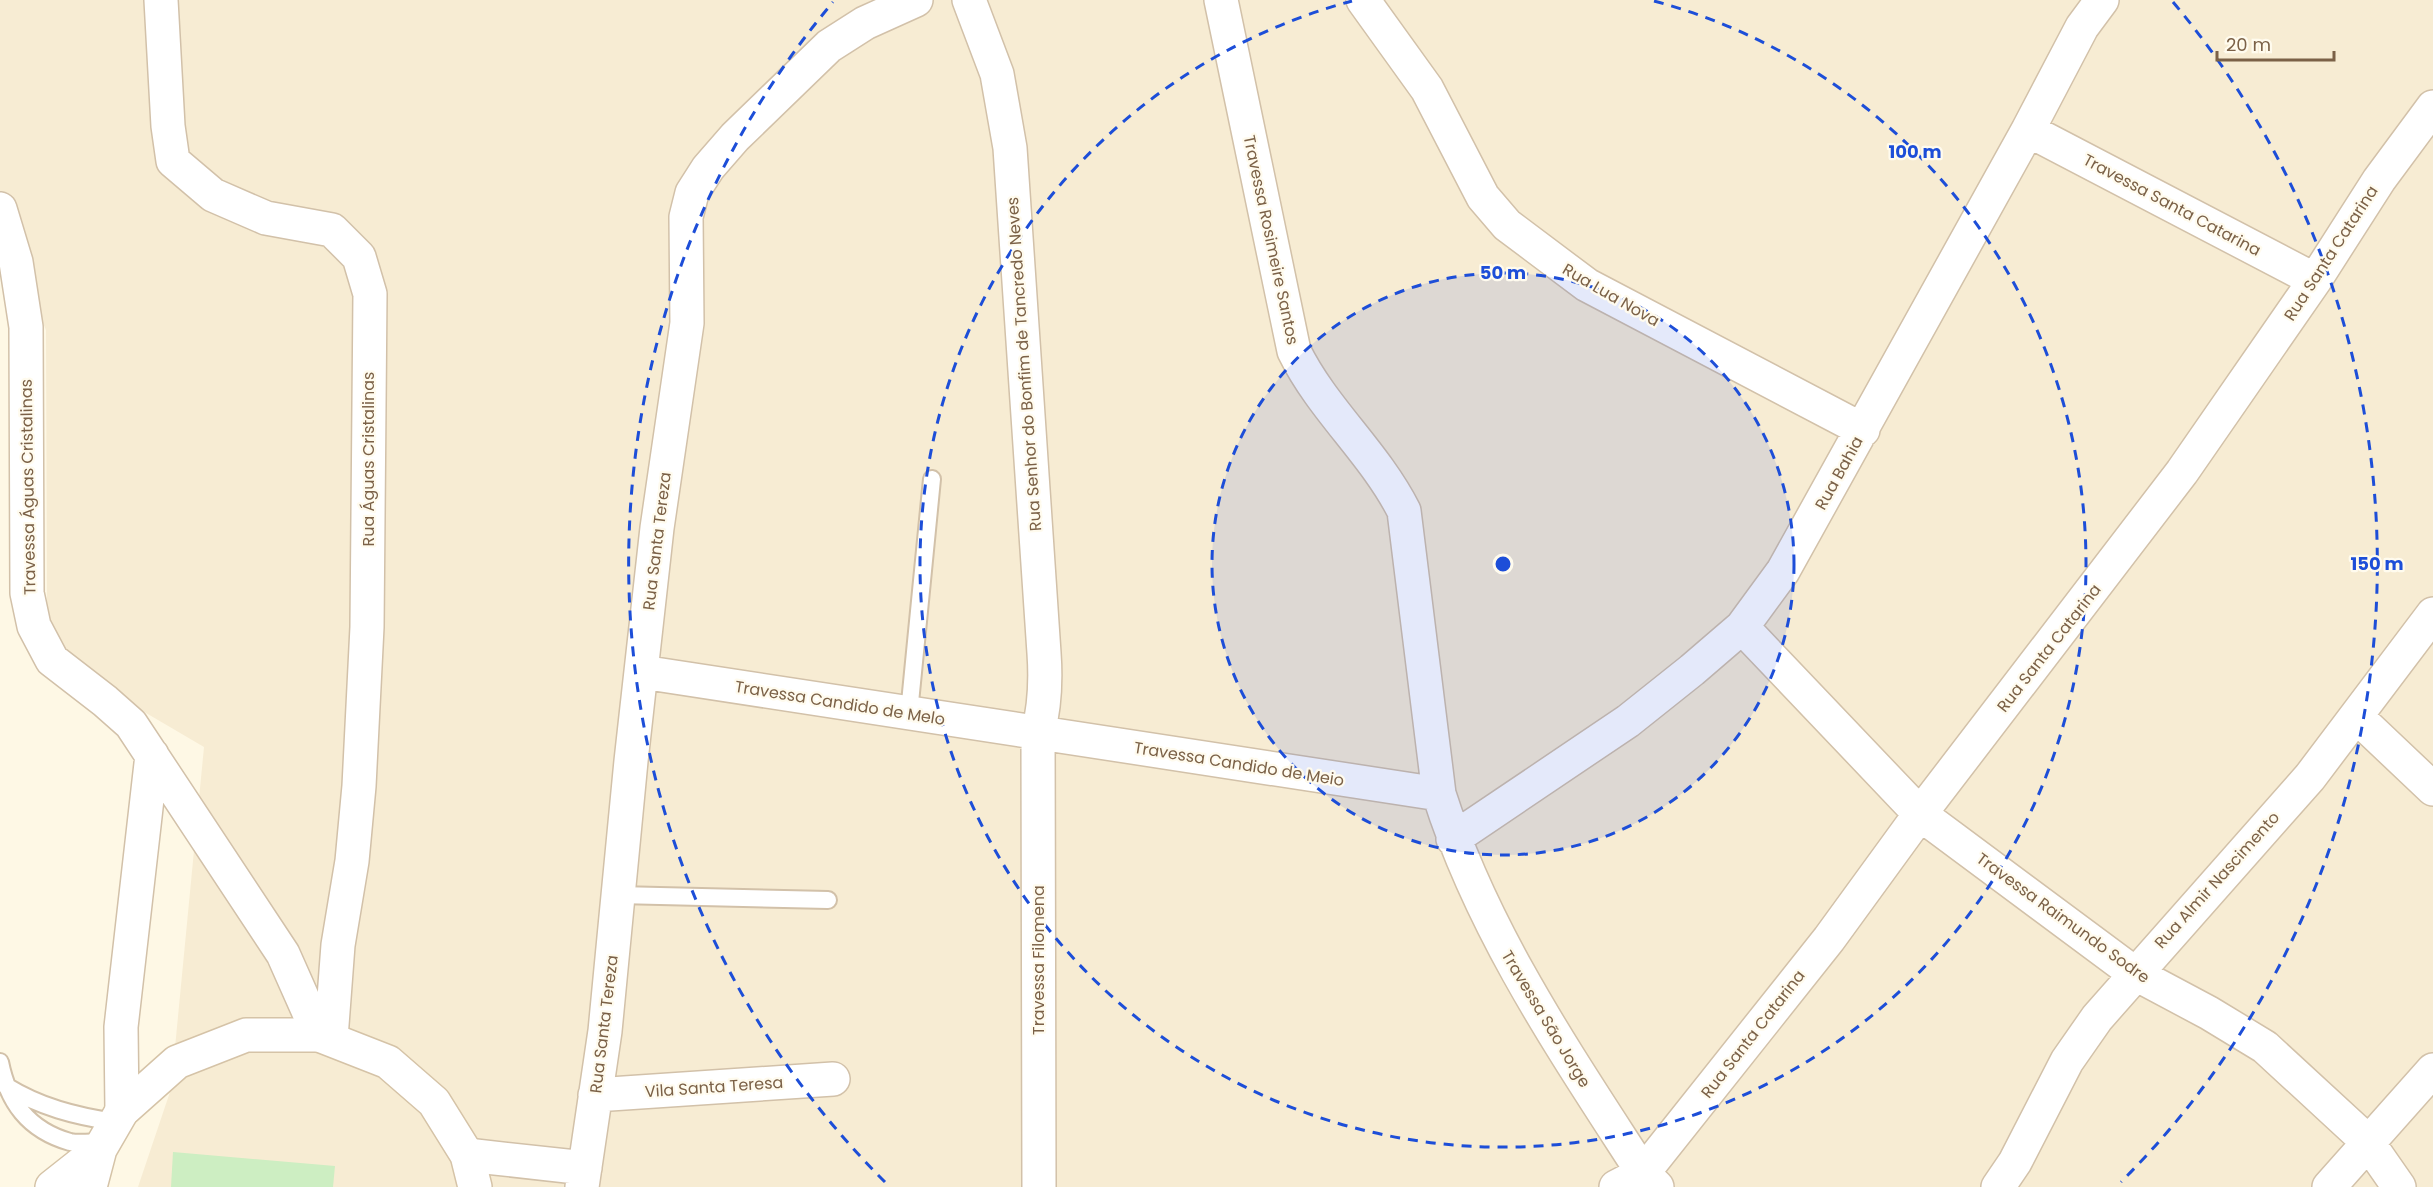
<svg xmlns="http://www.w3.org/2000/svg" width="2433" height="1187" font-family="Poppins,sans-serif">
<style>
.residential{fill:#f7ecd3}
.green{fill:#cdeec2}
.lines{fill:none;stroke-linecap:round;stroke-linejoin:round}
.service-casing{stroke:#d2c1a9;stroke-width:20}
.minor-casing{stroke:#d2c1a9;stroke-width:36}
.secondary-casing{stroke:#d5c3a7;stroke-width:36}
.service{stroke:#fff;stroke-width:16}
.minor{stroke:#fff;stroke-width:33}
.secondary{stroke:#fff;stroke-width:33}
.ring{fill:none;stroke:#1d4ed8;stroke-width:3;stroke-dasharray:10 8}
.labels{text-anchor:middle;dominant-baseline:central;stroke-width:4.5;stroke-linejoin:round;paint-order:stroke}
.street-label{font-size:16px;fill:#7b6147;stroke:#fffbee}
.centre{fill:#1d4ed8;stroke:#fffbee;stroke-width:3}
.ring-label{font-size:18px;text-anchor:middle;font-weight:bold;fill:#1d4ed8;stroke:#fffbee;stroke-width:4.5;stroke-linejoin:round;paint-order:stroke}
</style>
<rect width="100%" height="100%" fill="#fef8e5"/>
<path class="residential" d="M0,0H2433V1187H138L171,1089L204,747L54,659L47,605L46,330L0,225Z"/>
<path class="green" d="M173,1152L335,1166L333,1187H171Z"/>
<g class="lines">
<g class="service-casing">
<path id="service" d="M909,713L932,479
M618,895L828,900
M0,1062C8,1102 28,1130 70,1142C79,1144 92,1142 102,1142
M6,1086C40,1107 75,1116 115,1122"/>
</g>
<g class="minor-casing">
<path id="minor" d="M161,0L168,126L173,161L213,195L266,218L332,230L359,257L370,294L367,627L359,786L352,861L338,945L331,1038
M969,0L997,74L1010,148L1044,653C1046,681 1045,706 1038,733L1039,1187
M1221,0L1294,351C1323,410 1374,452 1404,511L1439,794C1483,933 1565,1052 1643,1173L1657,1187
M1363,0L1427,89L1483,197L1507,225L1587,285L1863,430
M2028,130L2315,280
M0,209L16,262L26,327L27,593L34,626L52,660L105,701L131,724L283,954L319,1035
M1742,627L1920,814L2134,973L2209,1013L2265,1047L2367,1141L2399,1187
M642,672L1439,794
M2357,717L2433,789
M1453,839L1628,721L1692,670L1742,627L1783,571L2028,130L2082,27L2102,0
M595,1095L833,1079
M122,1111L121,1027L152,755
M467,1155L585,1168
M582,1187L605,1031L631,761L657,528L687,323L686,217L692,193L708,168L735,137L829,46L865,23L916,0
M1616,1187L1643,1173L1829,939L1920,814L2182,472L2315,280L2379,180L2433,107
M1998,1187L2015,1162L2067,1061L2097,1018L2310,777L2433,614
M2329,1187L2433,1070"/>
</g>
<g class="secondary-casing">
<path id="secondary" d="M52,1187L100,1149
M90,1187L100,1149L122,1111L177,1062L246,1035H319L388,1062L434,1102L467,1155L475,1187"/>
</g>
<use href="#service" class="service"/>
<use href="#minor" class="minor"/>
<use href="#secondary" class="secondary"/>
</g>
<circle cx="1503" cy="564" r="291" fill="#1d4ed8" fill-opacity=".12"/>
<g class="ring">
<circle cx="1503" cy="564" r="291"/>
<path d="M1654 1A583 583 0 1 1 1352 1"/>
<path d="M885 1182A874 874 0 0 1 833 2M2173 2A874 874 0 0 1 2121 1182"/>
</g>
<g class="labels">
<g class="street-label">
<text transform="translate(2172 205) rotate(28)">Travessa Santa Catarina</text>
<text transform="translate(1271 240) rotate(78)">Travessa Rosimeire Santos</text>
<text transform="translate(2331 253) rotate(-57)">Rua Santa Catarina</text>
<text transform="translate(1611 295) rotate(30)">Rua Lua Nova</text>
<text transform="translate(1024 364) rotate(-94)">Rua Senhor do Bonfim de Tancredo Neves</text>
<text transform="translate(368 459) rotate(-90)">Rua Águas Cristalinas</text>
<text transform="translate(1839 473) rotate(-61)">Rua Bahia</text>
<text transform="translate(28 487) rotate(-91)">Travessa Águas Cristalinas</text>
<text transform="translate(657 541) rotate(-83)">Rua Santa Tereza</text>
<text transform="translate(2049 648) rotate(-52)">Rua Santa Catarina</text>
<text transform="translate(840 703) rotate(9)">Travessa Candido de Melo</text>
<text transform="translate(1239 764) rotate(9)">Travessa Candido de Meio</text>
<text transform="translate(2217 880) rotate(-48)">Rua Almir Nascimento</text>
<text transform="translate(2063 918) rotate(36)">Travessa Raimundo Sodre</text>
<text transform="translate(1038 960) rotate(-90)">Travessa Filomena</text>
<text transform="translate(1546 1019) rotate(59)">Travessa São Jorge</text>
<text transform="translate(604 1024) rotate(-83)">Rua Santa Tereza</text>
<text transform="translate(1753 1034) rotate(-52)">Rua Santa Catarina</text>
<text transform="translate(714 1087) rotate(-4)">Vila Santa Teresa</text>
</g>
</g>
<circle cx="1503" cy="564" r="9" class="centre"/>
<g class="ring-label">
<text x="1915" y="158">100 m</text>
<text x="1503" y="279">50 m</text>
<text x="2377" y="570">150 m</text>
</g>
<path d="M2217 51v9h117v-9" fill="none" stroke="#7b6147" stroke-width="3"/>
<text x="2226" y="51" font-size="18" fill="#7b6147" stroke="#fffbee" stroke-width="4.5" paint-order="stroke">20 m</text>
</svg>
